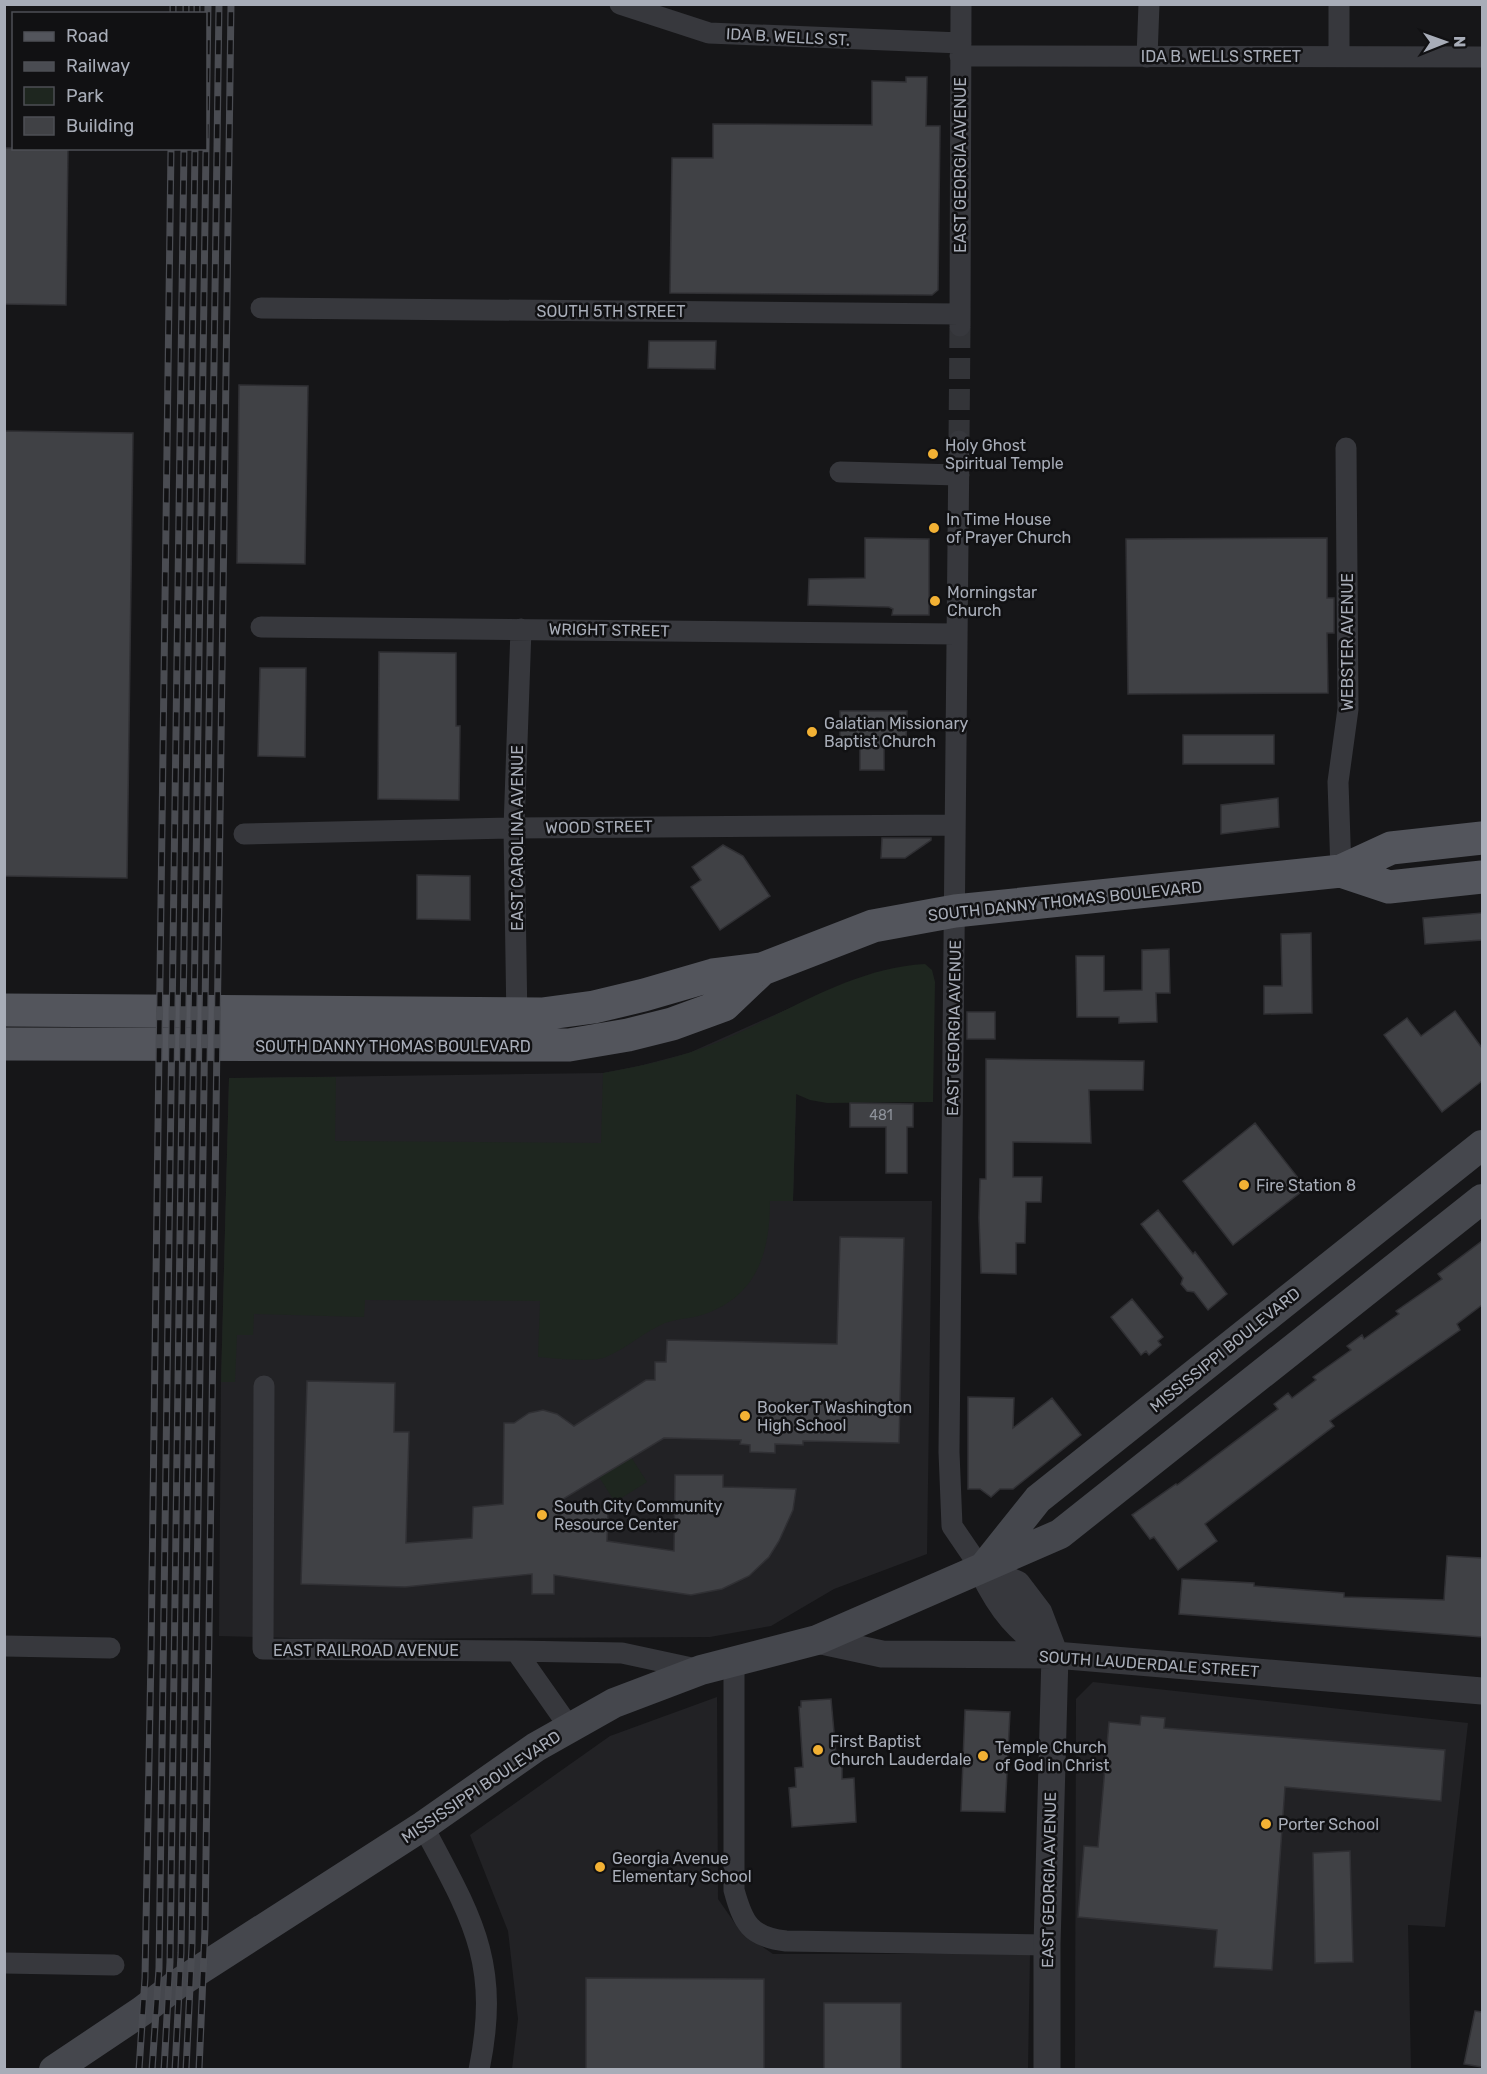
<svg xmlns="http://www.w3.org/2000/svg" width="1487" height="2074" font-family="Rubik,sans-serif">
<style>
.built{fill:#222225}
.green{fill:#1e261f}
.building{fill:#404145;stroke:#303034;stroke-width:1.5}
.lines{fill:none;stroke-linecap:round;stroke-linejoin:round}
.minor-tunnel{stroke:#333438;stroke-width:21;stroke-dasharray:21 10;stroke-linecap:butt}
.minor{stroke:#37383d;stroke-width:21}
.tertiary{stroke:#37383d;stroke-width:27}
.secondary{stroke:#45474d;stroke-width:30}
.primary{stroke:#53555c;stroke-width:33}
.rail-casing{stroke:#4a4c52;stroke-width:7}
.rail{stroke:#111113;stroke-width:4.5;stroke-dasharray:14;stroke-linecap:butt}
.poi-dot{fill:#f2b134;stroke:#111113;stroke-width:2}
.labels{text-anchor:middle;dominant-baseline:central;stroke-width:5;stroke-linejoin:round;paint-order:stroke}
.number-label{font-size:14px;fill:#8e929b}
.street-label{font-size:16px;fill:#a8adb8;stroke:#111113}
.poi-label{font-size:16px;fill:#a8adb8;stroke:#111113;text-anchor:start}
</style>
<rect width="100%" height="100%" fill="#161618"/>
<path class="built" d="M799,1004L793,1201H932L927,1554L834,1589L771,1626L710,1637L324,1639L219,1636L221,1382L229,1078L603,1073L639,1066L689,1053Z
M1093,1682L1468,1723L1445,1927L1408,1925L1411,2069L1075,2070L1076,1699Z
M717,1697L718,1899L741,1932L773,1954H1030L1028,2069H512L518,2019L508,1931L470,1835L610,1736Z"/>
<path class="green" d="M925,964L932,970L935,982L933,1102L827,1103L810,1100L796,1094L793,1201H770C770,1251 758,1295 705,1314C692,1319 678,1318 665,1323C644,1332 627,1348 606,1357C593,1363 553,1358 538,1357L540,1301L365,1300L364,1317L254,1314L253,1335H237L235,1382H221L229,1078L336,1077L335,1141L601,1143L603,1073C643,1066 683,1057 721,1041C787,1013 851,968 925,964Z
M631,1457L647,1482L615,1502L599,1477Z"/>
<path class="building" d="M906,77H927L926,126H940L938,290L932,295L670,293L672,158H713V124L872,125V81L906,82Z
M4,148H68L66,305L4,304Z
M649,341H716L715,369L648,368Z
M239,385L308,386L305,564L237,563Z
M4,431L133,433L127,878L4,876Z
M865,538L929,539V615H892L893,609L889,607L808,605L809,579L865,578Z
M1327,538V598H1334V633H1327L1328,693L1128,694L1126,539Z
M379,652L456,653V726H460L459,800L378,799Z
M260,668H306L305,757L258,756Z
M840,711H907L906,742L884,745V770H860V741H840Z
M1183,735H1274V764H1183Z
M1278,798L1279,827L1221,834V805Z
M882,838H931V840L905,858H881Z
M723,845L743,856L770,896L720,930L691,887L701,880L692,867Z
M417,875L470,876V920L417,919Z
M1482,913V940L1425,944L1423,918Z
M1311,933L1312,1013L1264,1014V986H1282L1281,934Z
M1169,949L1170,993H1156L1157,1022L1119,1023V1017H1077L1076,956H1104V991L1142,990V950Z
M1455,1011L1482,1048V1081L1442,1112L1384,1035L1407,1018L1421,1036Z
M967,1012H995V1039H967Z
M986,1059L1144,1061L1143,1090H1089L1091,1143L1013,1142V1177H1042L1041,1202H1026L1025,1243H1016V1274L981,1273L979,1218L980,1179H986Z
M850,1103L913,1104V1127H907V1173H886V1127H850Z
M1255,1123L1306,1188L1233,1245L1183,1181Z
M1158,1210L1193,1254L1195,1252L1227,1294L1208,1310L1194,1292L1187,1291L1181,1284L1183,1278L1141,1224Z
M840,1237L904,1238L899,1443L803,1441V1445L775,1444V1453L750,1452V1445L740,1444L741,1440L664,1438L558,1502L608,1511L607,1541L674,1551L675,1475H723V1487L796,1489L793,1510L779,1541L769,1557L749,1576L722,1589L691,1595L554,1575V1594H532V1574L405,1587L301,1584L307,1381L395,1383L394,1432H409L406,1543L472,1538L473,1507L503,1504L504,1423H514L529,1413L543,1410L557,1414L574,1426L646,1380H655V1362H666L667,1340L837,1344Z
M1482,1241V1305L1457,1324L1460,1330L1330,1421L1334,1426L1205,1524L1217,1541L1178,1570L1154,1537L1150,1539L1132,1515L1176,1484L1177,1485L1278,1409L1274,1404L1288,1393L1292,1398L1316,1380L1313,1377L1351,1350L1347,1346L1362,1335L1364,1339L1399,1314L1396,1311L1442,1279L1438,1274Z
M1132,1299L1163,1337L1158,1341L1161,1345L1149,1355L1146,1351L1141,1355L1111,1317Z
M968,1397L1014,1398L1013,1428L1052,1398L1081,1435L1013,1489H1000L991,1497L980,1489H968Z
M1447,1556L1482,1558V1637L1179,1614L1182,1579L1254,1583V1586L1344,1593V1597L1444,1600Z
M831,1699L837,1765H842V1779L854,1778L856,1822L792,1827L789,1788L796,1787L795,1768L803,1767L799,1707H801V1701Z
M965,1710L1010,1712L1005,1812L961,1811Z
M1141,1716L1165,1718L1164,1728L1445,1750L1441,1801L1285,1787L1272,1970L1214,1967L1217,1930L1078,1917L1084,1846L1098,1847L1109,1722L1140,1725Z
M1350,1851L1353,1962L1315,1963L1313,1853Z
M586,1978L764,1979V2070H586Z
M824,2003H901V2070H824Z
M1475,2011L1482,2012V2067L1464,2064Z"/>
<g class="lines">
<path class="minor-tunnel" d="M959,441L960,326"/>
<path class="minor" d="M620,4L709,33L961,43
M1339,55V4
M960,56L1482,57
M1147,57L1149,4
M261,308L960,314
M960,326L961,4
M959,441L949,1452L952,1526L982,1570
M840,472L959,475
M261,627L956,634
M244,834L514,828L954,825
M1341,871L1338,782L1348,709L1346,448
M517,1024L514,828L521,629
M264,1386L263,1649L516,1651L570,1728
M4,1646L110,1648
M516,1651L622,1653L701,1670
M734,1661V1890C743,1923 750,1937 786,1941L1047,1945
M423,1826C472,1918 501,1962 479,2070
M4,1963L114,1965"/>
<path class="tertiary" d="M982,1570L1017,1584L1039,1613L1055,1655L1047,1945V2070
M982,1570C1002,1611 1018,1629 1055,1655
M817,1640L882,1654L1055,1655L1482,1691"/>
<path class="secondary" d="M986,1564L1038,1499L1482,1145
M54,2070L142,2011L179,1983L423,1826L536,1747L614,1703L701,1670L817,1640L1060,1534L1482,1199"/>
<path class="primary" d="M1341,871L1389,887L1482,877
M4,1010L542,1014L594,1007L644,995L713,975L762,969L873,926L955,911L1341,871L1391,848L1482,838
M4,1044L569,1045L628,1035L672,1024L724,1005L762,969"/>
<g class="rail-casing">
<path id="rail" d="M173,14V4
M186,14V4
M197,14V4
M139,2070L145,1978L151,1655L171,148
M152,2070L159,1968L184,148
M164,2070L170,1962L195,148
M175,2070L181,1953L208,4
M186,2070L192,1945L219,4
M199,2070L205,1929L231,4"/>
</g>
<use href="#rail" class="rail"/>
</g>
<g class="poi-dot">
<circle cx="933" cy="454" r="6"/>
<circle cx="934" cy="528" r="6"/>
<circle cx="935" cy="601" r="6"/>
<circle cx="812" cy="732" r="6"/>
<circle cx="1244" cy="1185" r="6"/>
<circle cx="745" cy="1416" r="6"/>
<circle cx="542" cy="1515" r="6"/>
<circle cx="818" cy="1750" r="6"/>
<circle cx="983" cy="1756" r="6"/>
<circle cx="1266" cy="1824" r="6"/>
<circle cx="600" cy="1867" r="6"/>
</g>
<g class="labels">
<g class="number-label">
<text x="881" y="1115">481</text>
</g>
<g class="street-label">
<text transform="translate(788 37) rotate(3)">IDA B. WELLS ST.</text>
<text x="1221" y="56">IDA B. WELLS STREET</text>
<text transform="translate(960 165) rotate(-90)">EAST GEORGIA AVENUE</text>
<text x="611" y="311">SOUTH 5TH STREET</text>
<text transform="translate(609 630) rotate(1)">WRIGHT STREET</text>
<text transform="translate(1347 642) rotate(-90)">WEBSTER AVENUE</text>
<text transform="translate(599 827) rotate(-1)">WOOD STREET</text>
<text transform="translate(517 838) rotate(-90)">EAST CAROLINA AVENUE</text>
<text transform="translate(1065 901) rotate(-6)">SOUTH DANNY THOMAS BOULEVARD</text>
<text transform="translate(954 1028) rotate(-89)">EAST GEORGIA AVENUE</text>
<text x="393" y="1046">SOUTH DANNY THOMAS BOULEVARD</text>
<text transform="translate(1225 1350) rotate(-39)">MISSISSIPPI BOULEVARD</text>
<text x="366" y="1650">EAST RAILROAD AVENUE</text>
<text transform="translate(1149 1664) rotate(4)">SOUTH LAUDERDALE STREET</text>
<text transform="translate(481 1787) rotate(-34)">MISSISSIPPI BOULEVARD</text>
<text transform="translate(1049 1880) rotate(-89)">EAST GEORGIA AVENUE</text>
</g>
<g class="poi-label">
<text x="945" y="445">Holy Ghost<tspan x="945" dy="18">Spiritual Temple</tspan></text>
<text x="946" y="519">In Time House<tspan x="946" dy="18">of Prayer Church</tspan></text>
<text x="947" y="592">Morningstar<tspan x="947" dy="18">Church</tspan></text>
<text x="824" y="723">Galatian Missionary<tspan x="824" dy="18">Baptist Church</tspan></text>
<text x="1256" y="1185">Fire Station 8</text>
<text x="757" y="1407">Booker T Washington<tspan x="757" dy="18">High School</tspan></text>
<text x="554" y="1506">South City Community<tspan x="554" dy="18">Resource Center</tspan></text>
<text x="830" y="1741">First Baptist<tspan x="830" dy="18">Church Lauderdale</tspan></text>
<text x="995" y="1747">Temple Church<tspan x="995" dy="18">of God in Christ</tspan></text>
<text x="1278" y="1824">Porter School</text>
<text x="612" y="1858">Georgia Avenue<tspan x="612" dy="18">Elementary School</tspan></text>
</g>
</g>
<rect width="1487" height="2074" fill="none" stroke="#a8adb8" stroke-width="12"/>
<rect x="12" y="12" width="195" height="138" fill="#111113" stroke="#4d4f55" stroke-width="1.5"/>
<rect x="24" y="32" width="30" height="9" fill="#53555c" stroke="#4d4f55" stroke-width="1.5"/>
<text x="66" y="42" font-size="18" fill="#a8adb8">Road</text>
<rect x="24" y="62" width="30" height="9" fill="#4a4c52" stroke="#4d4f55" stroke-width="1.5"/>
<text x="66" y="72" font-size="18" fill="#a8adb8">Railway</text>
<rect x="24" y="87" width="30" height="18" fill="#1e261f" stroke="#4d4f55" stroke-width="1.5"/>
<text x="66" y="102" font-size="18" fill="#a8adb8">Park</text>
<rect x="24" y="117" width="30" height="18" fill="#404145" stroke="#4d4f55" stroke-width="1.5"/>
<text x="66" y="132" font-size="18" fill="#a8adb8">Building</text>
<g transform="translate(1445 42) rotate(89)" stroke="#111113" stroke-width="4.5" paint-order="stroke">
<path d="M0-4.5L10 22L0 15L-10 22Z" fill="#a8adb8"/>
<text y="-9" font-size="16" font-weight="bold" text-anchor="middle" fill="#a8adb8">N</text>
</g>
</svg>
